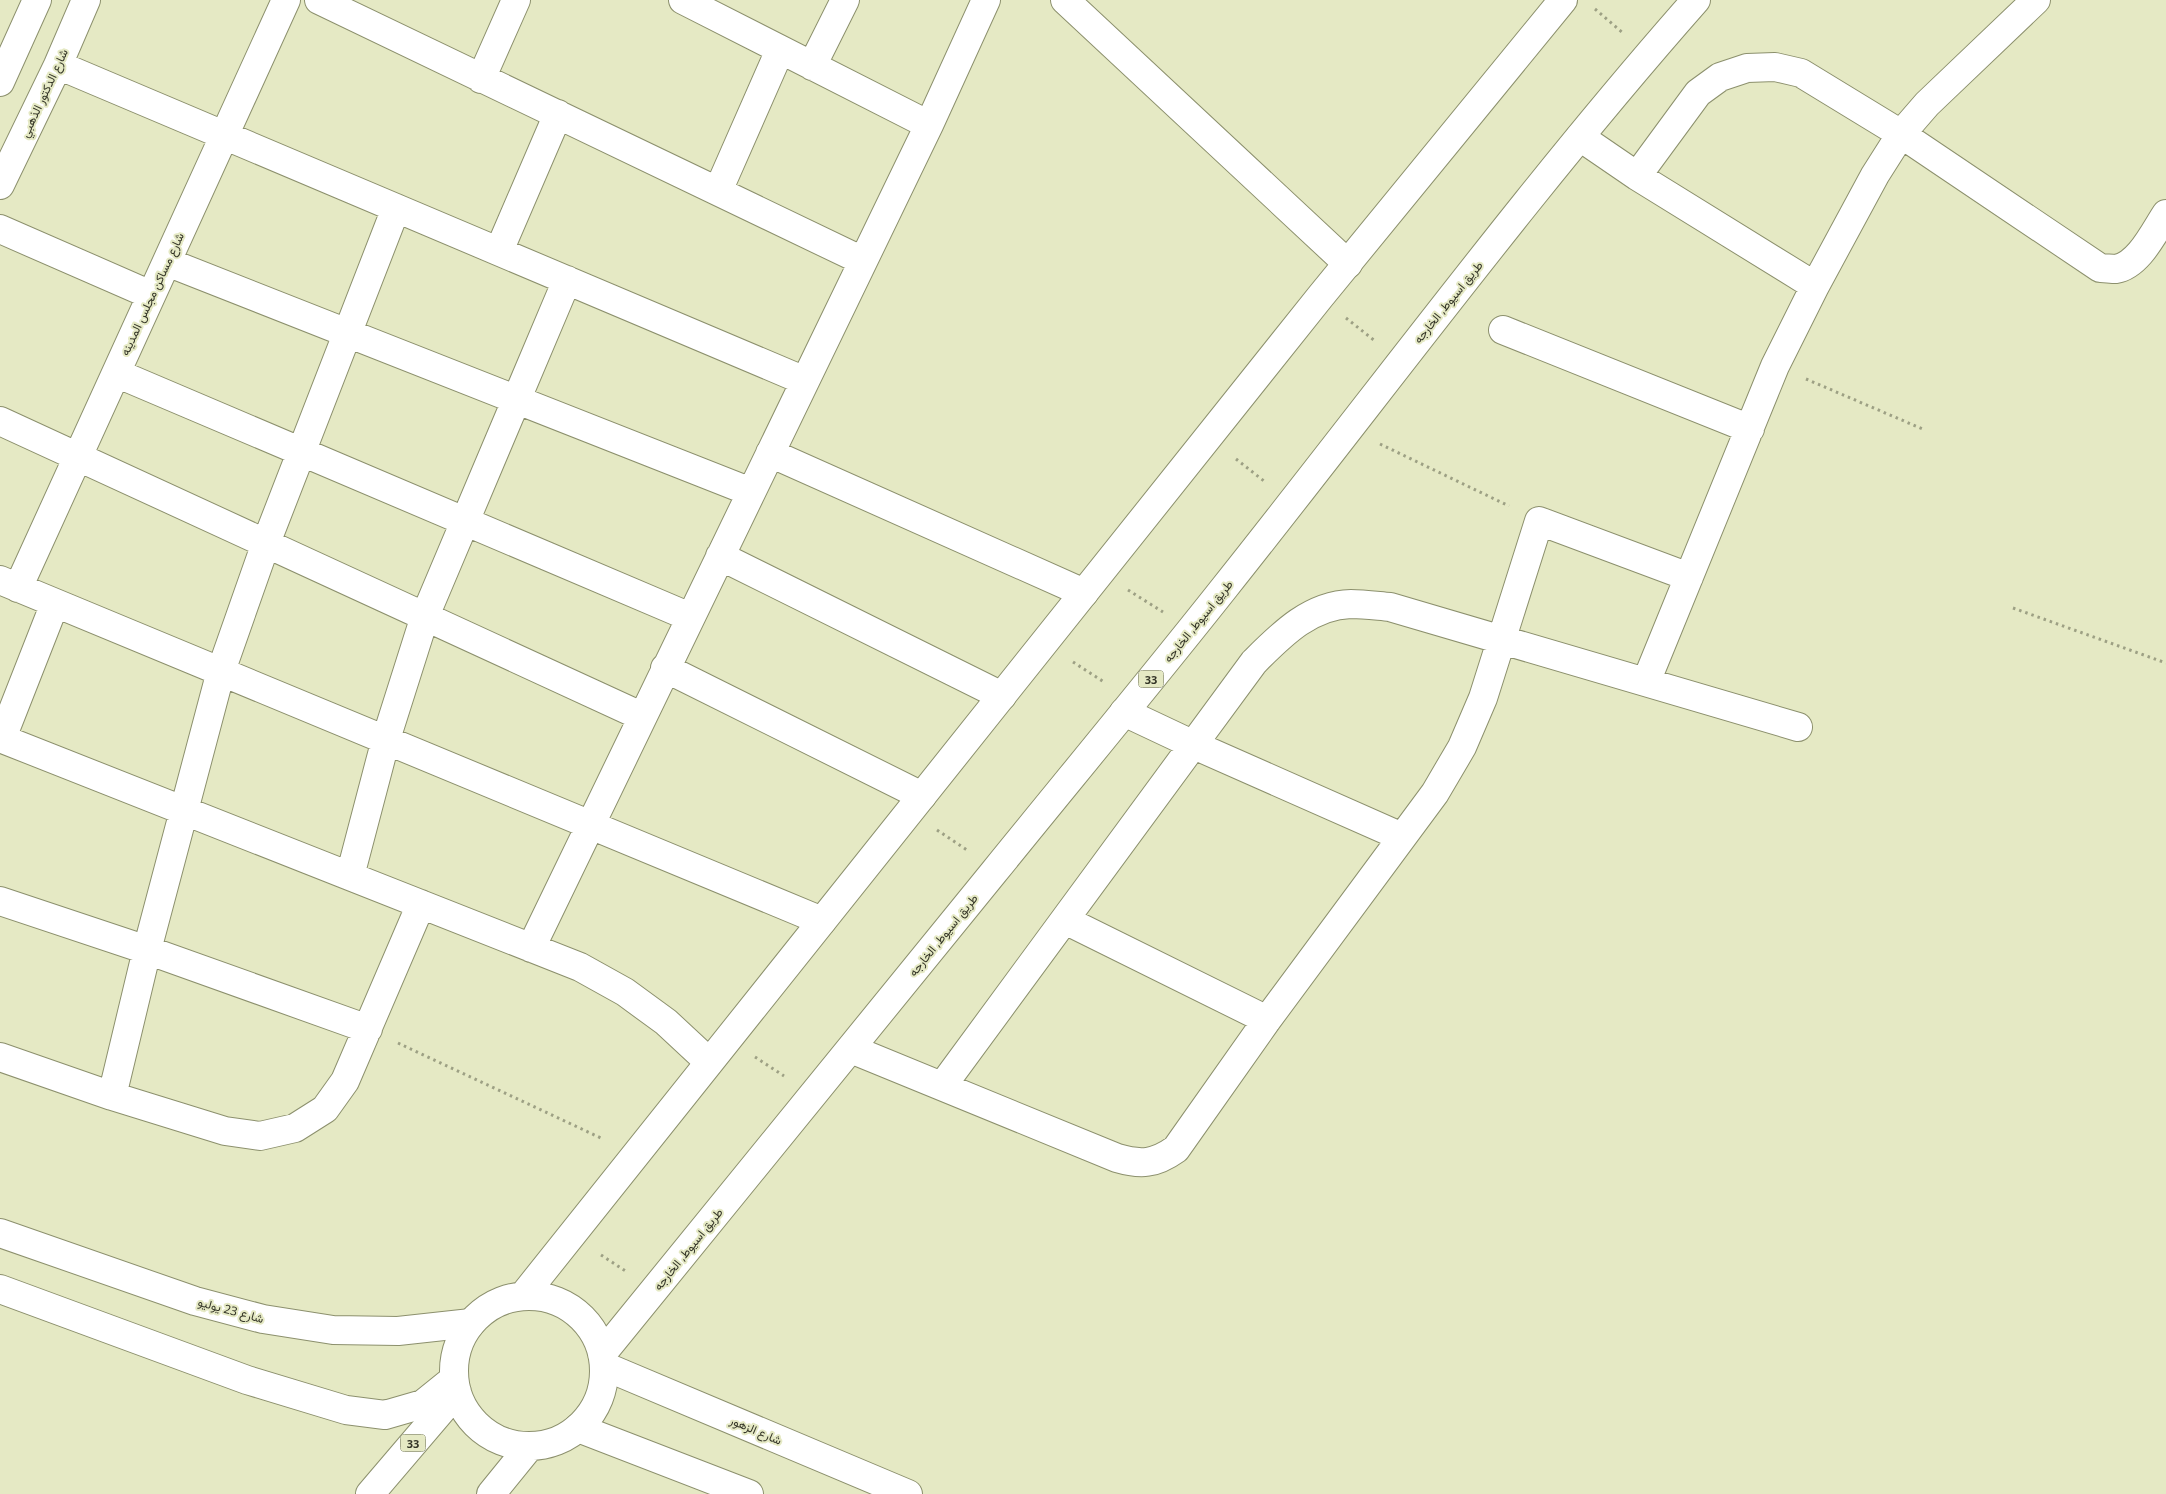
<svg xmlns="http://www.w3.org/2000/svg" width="2166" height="1494" font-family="'Noto Sans',Vazirmatn,sans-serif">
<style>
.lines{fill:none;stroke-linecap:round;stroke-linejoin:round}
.minor-casing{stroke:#8c906d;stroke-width:30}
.trunk-casing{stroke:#8c906d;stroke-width:30}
.path{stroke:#9da084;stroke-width:3;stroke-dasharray:2.5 4;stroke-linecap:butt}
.minor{stroke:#fff;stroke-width:28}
.trunk{stroke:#fff;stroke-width:28}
.labels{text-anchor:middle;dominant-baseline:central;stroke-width:4;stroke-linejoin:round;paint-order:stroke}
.shield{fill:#e5e9c4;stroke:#696b56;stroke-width:1}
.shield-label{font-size:11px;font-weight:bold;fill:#343527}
.street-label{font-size:12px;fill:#343527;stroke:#e5e9c4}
</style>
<rect width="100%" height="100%" fill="#e5e9c4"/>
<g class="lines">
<g class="minor-casing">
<path id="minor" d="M319,0L863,261
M683,0L929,125
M1065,0L1348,264
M58,65L805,381
M812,66L845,0
M481,79L516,0
M0,82L37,0
M1580,137L1637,176L1815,286
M1637,176L1698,93L1720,77L1747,68L1775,67L1801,73L1901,134L2100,268C2105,268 2111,269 2116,269C2139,265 2154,232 2166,214
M0,185L58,65L86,0
M718,191L780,50
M0,229L151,295
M499,251L558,114
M167,262L751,492
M1503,330L1750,429
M116,373L690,617
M0,421L641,716
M770,453L1084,593
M720,556L1002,696
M0,580L822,921
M18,588L286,0
M665,668L922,796
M1646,682L1775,366L1815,286L1875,175L1901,134L1927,104L2036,0
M1124,712L1194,745L1402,837
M0,738L580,967L625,992L666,1022L709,1062
M2,738L55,603
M350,876L386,739L425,616L567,280
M0,901L147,950L368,1029
M1065,920L1267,1020
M531,948L929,125L986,0
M851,1049L1117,1158C1141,1165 1155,1164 1176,1149L1267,1020L1435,793L1462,747L1483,698L1539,521L1689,577
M0,1057L112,1096L225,1131L260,1136L295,1128L325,1109L345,1081L421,904
M943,1085L1254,662C1281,635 1310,605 1351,604C1364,604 1378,606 1390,607L1798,727
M112,1096L147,950L221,671L266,543L396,208
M0,1233L195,1301L263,1319L333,1330L398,1331L471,1323
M0,1289L247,1380L346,1410L385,1415L423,1404L454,1379
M604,1366L908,1494
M578,1428L749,1494"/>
</g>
<g class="trunk-casing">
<path id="trunk" d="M523,1296L1320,297L1563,0
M454 1371a75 75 0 1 1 150 0a75 75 0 1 1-150 0Z
M602,1354C733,1194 863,1033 994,872C1071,777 1149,683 1225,587C1381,391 1530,188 1696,0
M370,1494L457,1392
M491,1494L530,1446"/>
</g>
<path class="path" d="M1595,9L1623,33
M1346,318L1375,341
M1806,379L1925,430
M1380,444L1509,506
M1236,459L1264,481
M1128,590L1163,612
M2013,608L2166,663
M1073,662L1104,682
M937,830L967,850
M398,1043L603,1139
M755,1057L784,1076
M601,1255L627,1272"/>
<use href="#minor" class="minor"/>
<use href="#trunk" class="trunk"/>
</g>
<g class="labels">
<g class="shield">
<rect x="1138.5" y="670.5" width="25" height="17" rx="4"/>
<rect x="400.5" y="1434.5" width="25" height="17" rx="4"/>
</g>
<g class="shield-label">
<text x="1151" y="679">33</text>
<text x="413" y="1443">33</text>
</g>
<g class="street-label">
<text transform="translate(44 93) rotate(-65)">شارع الدكتور الذهبي</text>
<text transform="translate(152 294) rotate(-65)">شارع مساكن مجلس المدينه</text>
<text transform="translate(1448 302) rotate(-51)">طريق اسيوط, الخارجه</text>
<text transform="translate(1198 621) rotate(-51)">طريق اسيوط, الخارجه</text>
<text transform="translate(943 935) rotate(-51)">طريق اسيوط, الخارجه</text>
<text transform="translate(688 1249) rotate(-51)">طريق اسيوط, الخارجه</text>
<text transform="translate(231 1310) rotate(15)">شارع 23 يوليو</text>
<text transform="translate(756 1430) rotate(23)">شارع الزهور</text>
</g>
</g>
</svg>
